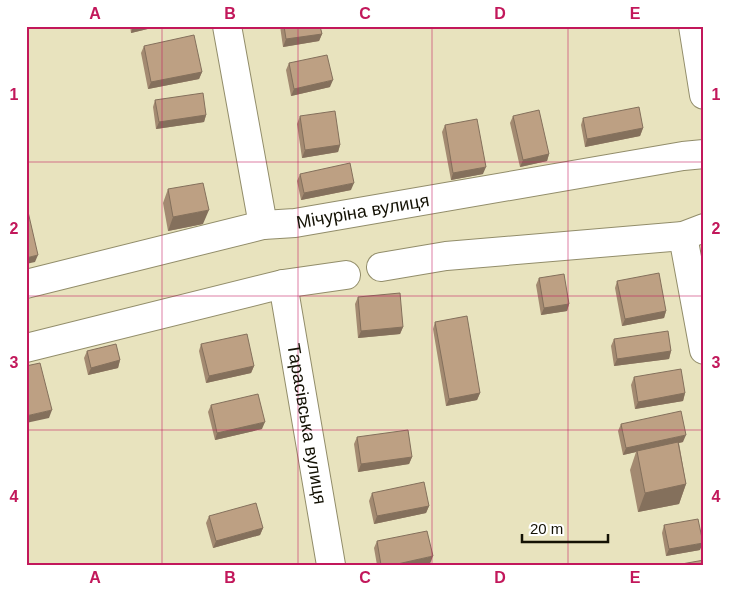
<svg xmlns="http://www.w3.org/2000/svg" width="730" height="591" font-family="Arial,sans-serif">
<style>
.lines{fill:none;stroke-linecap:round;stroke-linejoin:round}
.street-casing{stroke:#928d6a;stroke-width:30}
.street{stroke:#fff;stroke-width:28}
.wall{fill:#a38a71}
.shaded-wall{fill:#84705c}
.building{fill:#bda083;stroke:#84705c}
.grid{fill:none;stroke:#c2185b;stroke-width:1;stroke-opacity:0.55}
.labels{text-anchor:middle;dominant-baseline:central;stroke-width:5;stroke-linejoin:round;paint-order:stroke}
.street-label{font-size:18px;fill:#141205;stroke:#fff}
.neatline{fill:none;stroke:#c2185b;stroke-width:2}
.grid-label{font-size:16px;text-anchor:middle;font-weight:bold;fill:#c2185b}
</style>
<rect width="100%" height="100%" fill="#e8e3be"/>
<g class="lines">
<g class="street-casing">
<g id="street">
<path d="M227,26L263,225"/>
<path d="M693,26L704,95"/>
<path d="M683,236L704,350"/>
<path d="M381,267L446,256L683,236L704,228"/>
<path id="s1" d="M26,284L263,225L295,223L683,156L704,154"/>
<path id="s2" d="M283,284L331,565"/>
<path d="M26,348L283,284L346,275"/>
</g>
</g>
<use href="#street" class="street"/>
</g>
<path class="wall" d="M130,26H160L131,33Z
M280,26H320L322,34L319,41L283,47Z
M144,46L202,72L199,79L148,89L141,53Z
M289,63L330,87L291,96L286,70Z
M155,100L206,115L204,122L156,129L153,107Z
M300,116L340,145L338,152L302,158L297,124Z
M513,116L549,154L547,161L520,167L510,123Z
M583,118L643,128L640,136L585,147L581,125Z
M445,125L483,174L451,180L442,132Z
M300,174L351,190L301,200L297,181Z
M168,189L203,224L168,231L163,203Z
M539,278L569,304L567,311L541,315L536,285Z
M617,281L666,311L664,318L622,326L615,288Z
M358,297L403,327L400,334L358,338L355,304Z
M435,322L480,393L477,400L446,406L433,329Z
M614,339L671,351L669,359L614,366L611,346Z
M201,344L254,366L251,373L206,383L199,351Z
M87,351L120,360L118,368L88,375L84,358Z
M634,377L685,393L683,401L635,409L631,385Z
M211,405L262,429L215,440L208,412Z
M621,424L683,442L679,443L686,484L679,504L638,512L630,470L636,452L623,455L618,431Z
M357,437L412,457L409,464L358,472L354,444Z
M372,493L429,506L426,513L374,524L369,501Z
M209,516L263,528L260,535L213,548L206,523Z
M664,525L700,550L666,556L662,533Z
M377,541L430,564L425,565H377L374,548Z"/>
<path class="shaded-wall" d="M133,26H160L131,33Z
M322,34L319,41L283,47L286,39Z
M202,72L199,79L148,89L151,82Z
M333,80L330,87L291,96L294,89Z
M206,115L204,122L156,129L159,122Z
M643,128L640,136L585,147L587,139Z
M340,145L338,152L302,158L305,150Z
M549,154L547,161L520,167L523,160Z
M486,167L483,174L451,180L453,173Z
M354,183L351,190L301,200L304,193Z
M209,210L203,224L168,231L173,217Z
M38,255L35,262L26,264V258Z
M569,304L567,311L541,315L544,308Z
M666,311L664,318L622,326L625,319Z
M403,327L400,334L358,338L361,331Z
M671,351L669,359L614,366L617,359Z
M120,360L118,368L88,375L91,368Z
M254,366L251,373L206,383L209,376Z
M480,393L477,400L446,406L449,399Z
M685,393L683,401L635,409L638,402Z
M52,410L49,418L26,423V416Z
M265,422L262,429L215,440L217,433Z
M686,435L683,442L637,452V451L636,452L623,455L626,448Z
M412,457L409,464L358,472L361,464Z
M686,484L679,504L638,512L645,493Z
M429,506L426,513L374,524L377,516Z
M263,528L260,535L213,548L216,541Z
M703,543L700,550L666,556L669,549Z
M433,556L430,564L425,565H393Z"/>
<path class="building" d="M284,26H320L322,34L286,39Z
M194,35L202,72L151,82L144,46Z
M327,55L333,80L294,89L289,63Z
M203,93L206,115L159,122L155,100Z
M639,107L643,128L587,139L583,118Z
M539,110L549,154L523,160L513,116Z
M335,111L340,145L305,150L300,116Z
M477,119L486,167L453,173L445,125Z
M350,163L354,183L304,193L300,174Z
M203,183L209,210L173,217L168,189Z
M26,203L38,255L26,258Z
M659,273L666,311L625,319L617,281Z
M564,274L569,304L544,308L539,278Z
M400,293L403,327L361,331L358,297Z
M467,316L480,393L449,399L435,322Z
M668,331L671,351L617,359L614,339Z
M247,334L254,366L209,376L201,344Z
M116,344L120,360L91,368L87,351Z
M40,363L52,410L26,416V366Z
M681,369L685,393L638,402L634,377Z
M258,394L265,422L217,433L211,405Z
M681,411L686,435L626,448L621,424Z
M408,430L412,457L361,464L357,437Z
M678,442L686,484L645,493L637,451Z
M424,482L429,506L377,516L372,493Z
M256,503L263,528L216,541L209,516Z
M698,519L703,543L669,549L664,525Z
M427,531L433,556L393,565H381L377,541Z
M704,560V565H676Z"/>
<path class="grid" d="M162,26V565M298,26V565M432,26V565M568,26V565M26,162H704M26,296H704M26,430H704"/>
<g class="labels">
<g class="street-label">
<text stroke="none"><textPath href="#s1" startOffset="345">Мічуріна вулиця</textPath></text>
<text stroke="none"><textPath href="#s2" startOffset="142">Тарасівська вулиця</textPath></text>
</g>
</g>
<rect width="730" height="591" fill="none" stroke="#ffffff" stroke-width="55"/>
<path d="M522 534v8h86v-8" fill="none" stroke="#141205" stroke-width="2.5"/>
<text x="530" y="534" font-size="15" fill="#141205" stroke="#ffffff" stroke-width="4" paint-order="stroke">20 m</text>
<rect x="28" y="28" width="674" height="536" class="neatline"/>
<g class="grid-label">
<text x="95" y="19">A</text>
<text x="230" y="19">B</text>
<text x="365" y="19">C</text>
<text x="500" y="19">D</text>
<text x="635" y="19">E</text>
<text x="14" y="100">1</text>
<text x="716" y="100">1</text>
<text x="14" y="234">2</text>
<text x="716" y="234">2</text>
<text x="14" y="368">3</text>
<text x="716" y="368">3</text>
<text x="14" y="502">4</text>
<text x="716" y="502">4</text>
<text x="95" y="583">A</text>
<text x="230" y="583">B</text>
<text x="365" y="583">C</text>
<text x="500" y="583">D</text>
<text x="635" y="583">E</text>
</g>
</svg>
